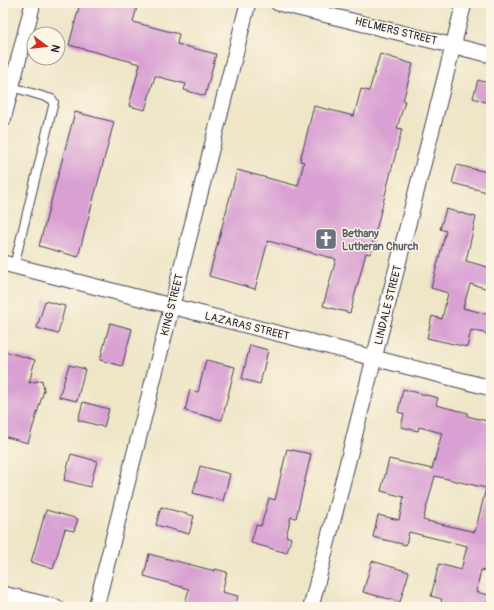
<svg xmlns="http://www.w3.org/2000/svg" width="494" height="610" font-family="Pangolin,sans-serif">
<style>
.building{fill:#d9a1d3;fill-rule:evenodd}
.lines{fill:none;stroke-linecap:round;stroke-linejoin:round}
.service-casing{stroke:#413f50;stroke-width:10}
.minor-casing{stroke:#413f50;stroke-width:17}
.service{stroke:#fff;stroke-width:8}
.minor{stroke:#fff;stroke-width:15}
.labels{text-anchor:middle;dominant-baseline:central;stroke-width:3;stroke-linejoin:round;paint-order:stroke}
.street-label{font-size:11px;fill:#22223b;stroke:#fcf5e5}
.worship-label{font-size:11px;font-weight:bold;fill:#5b616d;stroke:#fcf5e5;text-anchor:start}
</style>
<rect width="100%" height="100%" fill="#fcf5e5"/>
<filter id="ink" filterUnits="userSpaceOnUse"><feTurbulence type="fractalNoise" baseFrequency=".025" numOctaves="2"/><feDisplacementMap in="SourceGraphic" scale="8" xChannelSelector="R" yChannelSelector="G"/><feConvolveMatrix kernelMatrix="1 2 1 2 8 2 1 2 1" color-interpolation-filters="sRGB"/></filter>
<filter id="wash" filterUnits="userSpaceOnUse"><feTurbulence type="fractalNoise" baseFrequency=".012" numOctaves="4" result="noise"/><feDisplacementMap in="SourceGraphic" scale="16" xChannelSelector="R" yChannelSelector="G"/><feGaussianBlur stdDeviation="0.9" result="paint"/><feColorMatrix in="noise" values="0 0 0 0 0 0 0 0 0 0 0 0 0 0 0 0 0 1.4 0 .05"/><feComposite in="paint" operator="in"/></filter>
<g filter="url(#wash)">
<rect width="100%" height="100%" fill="#efe6c8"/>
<g id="blocks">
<path class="building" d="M80,3H138L133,22L179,34L177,44L216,54L205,96L184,90L186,84L155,76L145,110L129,106L140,64L69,45Z
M380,54L413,64L403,101H405L397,128L402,129L385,195L370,254L366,253L350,313L323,306L336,259L268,241L255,289L209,276L237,170L298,186L304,162L300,161L314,106L354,116L361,89L369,91Z
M478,80L491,84V104L473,98Z
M75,112L114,122L78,257L39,246Z
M457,165L491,173V193L452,183Z
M446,209L476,217L466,261L491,268V282L489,289L470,284L463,308L491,315L488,334L471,330L467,347L427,338L432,316L442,319L448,293L431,288L446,231L440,229Z
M45,301L65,306L58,334L37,328Z
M110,323L132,329L122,366L100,360Z
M250,345L268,350L260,384L242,379Z
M3,351L35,360L29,383L42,380L44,390L28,443L3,436Z
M206,360L235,367L222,420L185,411L190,390L198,392Z
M69,365L85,369L77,401L59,397Z
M403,389L438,398L436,405L468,413L467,416L491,422V479L489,487H491V572L481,570L476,592L489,595L486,607H440L442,599L431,596L439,564L461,570L467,546L409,532L406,545L373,537L378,515L399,520L404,497L381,491L389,459L432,469L442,433L419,427L418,431L401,427L404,414L398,412ZM435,476L486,488L475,532L423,520Z
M83,402L109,409L104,427L78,420Z
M287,449L311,454L296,518L291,517L286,536L291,538L287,553L251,543L256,525L261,526L269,498L275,500Z
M71,454L97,461L90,487L64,480Z
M200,466L230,474L223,501L193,493Z
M161,507L194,516L189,534L156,525Z
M46,510L78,519L74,531L65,529L53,569L31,562Z
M149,554L215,571V569L227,572L222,592L238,596L235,607H184L189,589L144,576Z
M372,561L409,572L400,602L363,592Z"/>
</g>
</g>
<g filter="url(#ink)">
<use href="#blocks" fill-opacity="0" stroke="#413f50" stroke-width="1"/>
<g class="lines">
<g class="service-casing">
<path id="service" d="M12,87L52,99L54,102L14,266"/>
</g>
<g class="minor-casing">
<path id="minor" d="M278,3L491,55
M3,120L33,3
M3,263L491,388
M3,594L56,607
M96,607L248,3
M311,607L464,3"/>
</g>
<use href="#service" class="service"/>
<use href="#minor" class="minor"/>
</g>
</g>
<defs>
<g id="church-square" transform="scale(1.15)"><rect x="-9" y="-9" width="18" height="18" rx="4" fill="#6b7280" stroke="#fcf5e5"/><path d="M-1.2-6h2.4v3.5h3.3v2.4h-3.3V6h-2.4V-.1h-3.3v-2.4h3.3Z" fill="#fff"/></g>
</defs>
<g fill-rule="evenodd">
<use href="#church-square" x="326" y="239"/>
</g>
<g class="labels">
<g class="street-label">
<text transform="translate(396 31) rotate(14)">HELMERS STREET</text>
<text transform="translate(172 305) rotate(-76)">KING STREET</text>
<text transform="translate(388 305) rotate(-76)">LINDALE STREET</text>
<text transform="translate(247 326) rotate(14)">LAZARAS STREET</text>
</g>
<g class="worship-label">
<text x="342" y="233">Bethany<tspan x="342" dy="13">Lutheran Church</tspan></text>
</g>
</g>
<rect width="494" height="610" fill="none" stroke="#fcf5e5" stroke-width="16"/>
<g transform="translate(46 46) rotate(105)"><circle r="19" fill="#fcf5e5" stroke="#a5a1a1"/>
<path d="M0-3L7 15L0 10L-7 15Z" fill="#c8321e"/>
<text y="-6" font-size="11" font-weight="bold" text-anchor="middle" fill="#22223b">N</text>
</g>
</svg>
